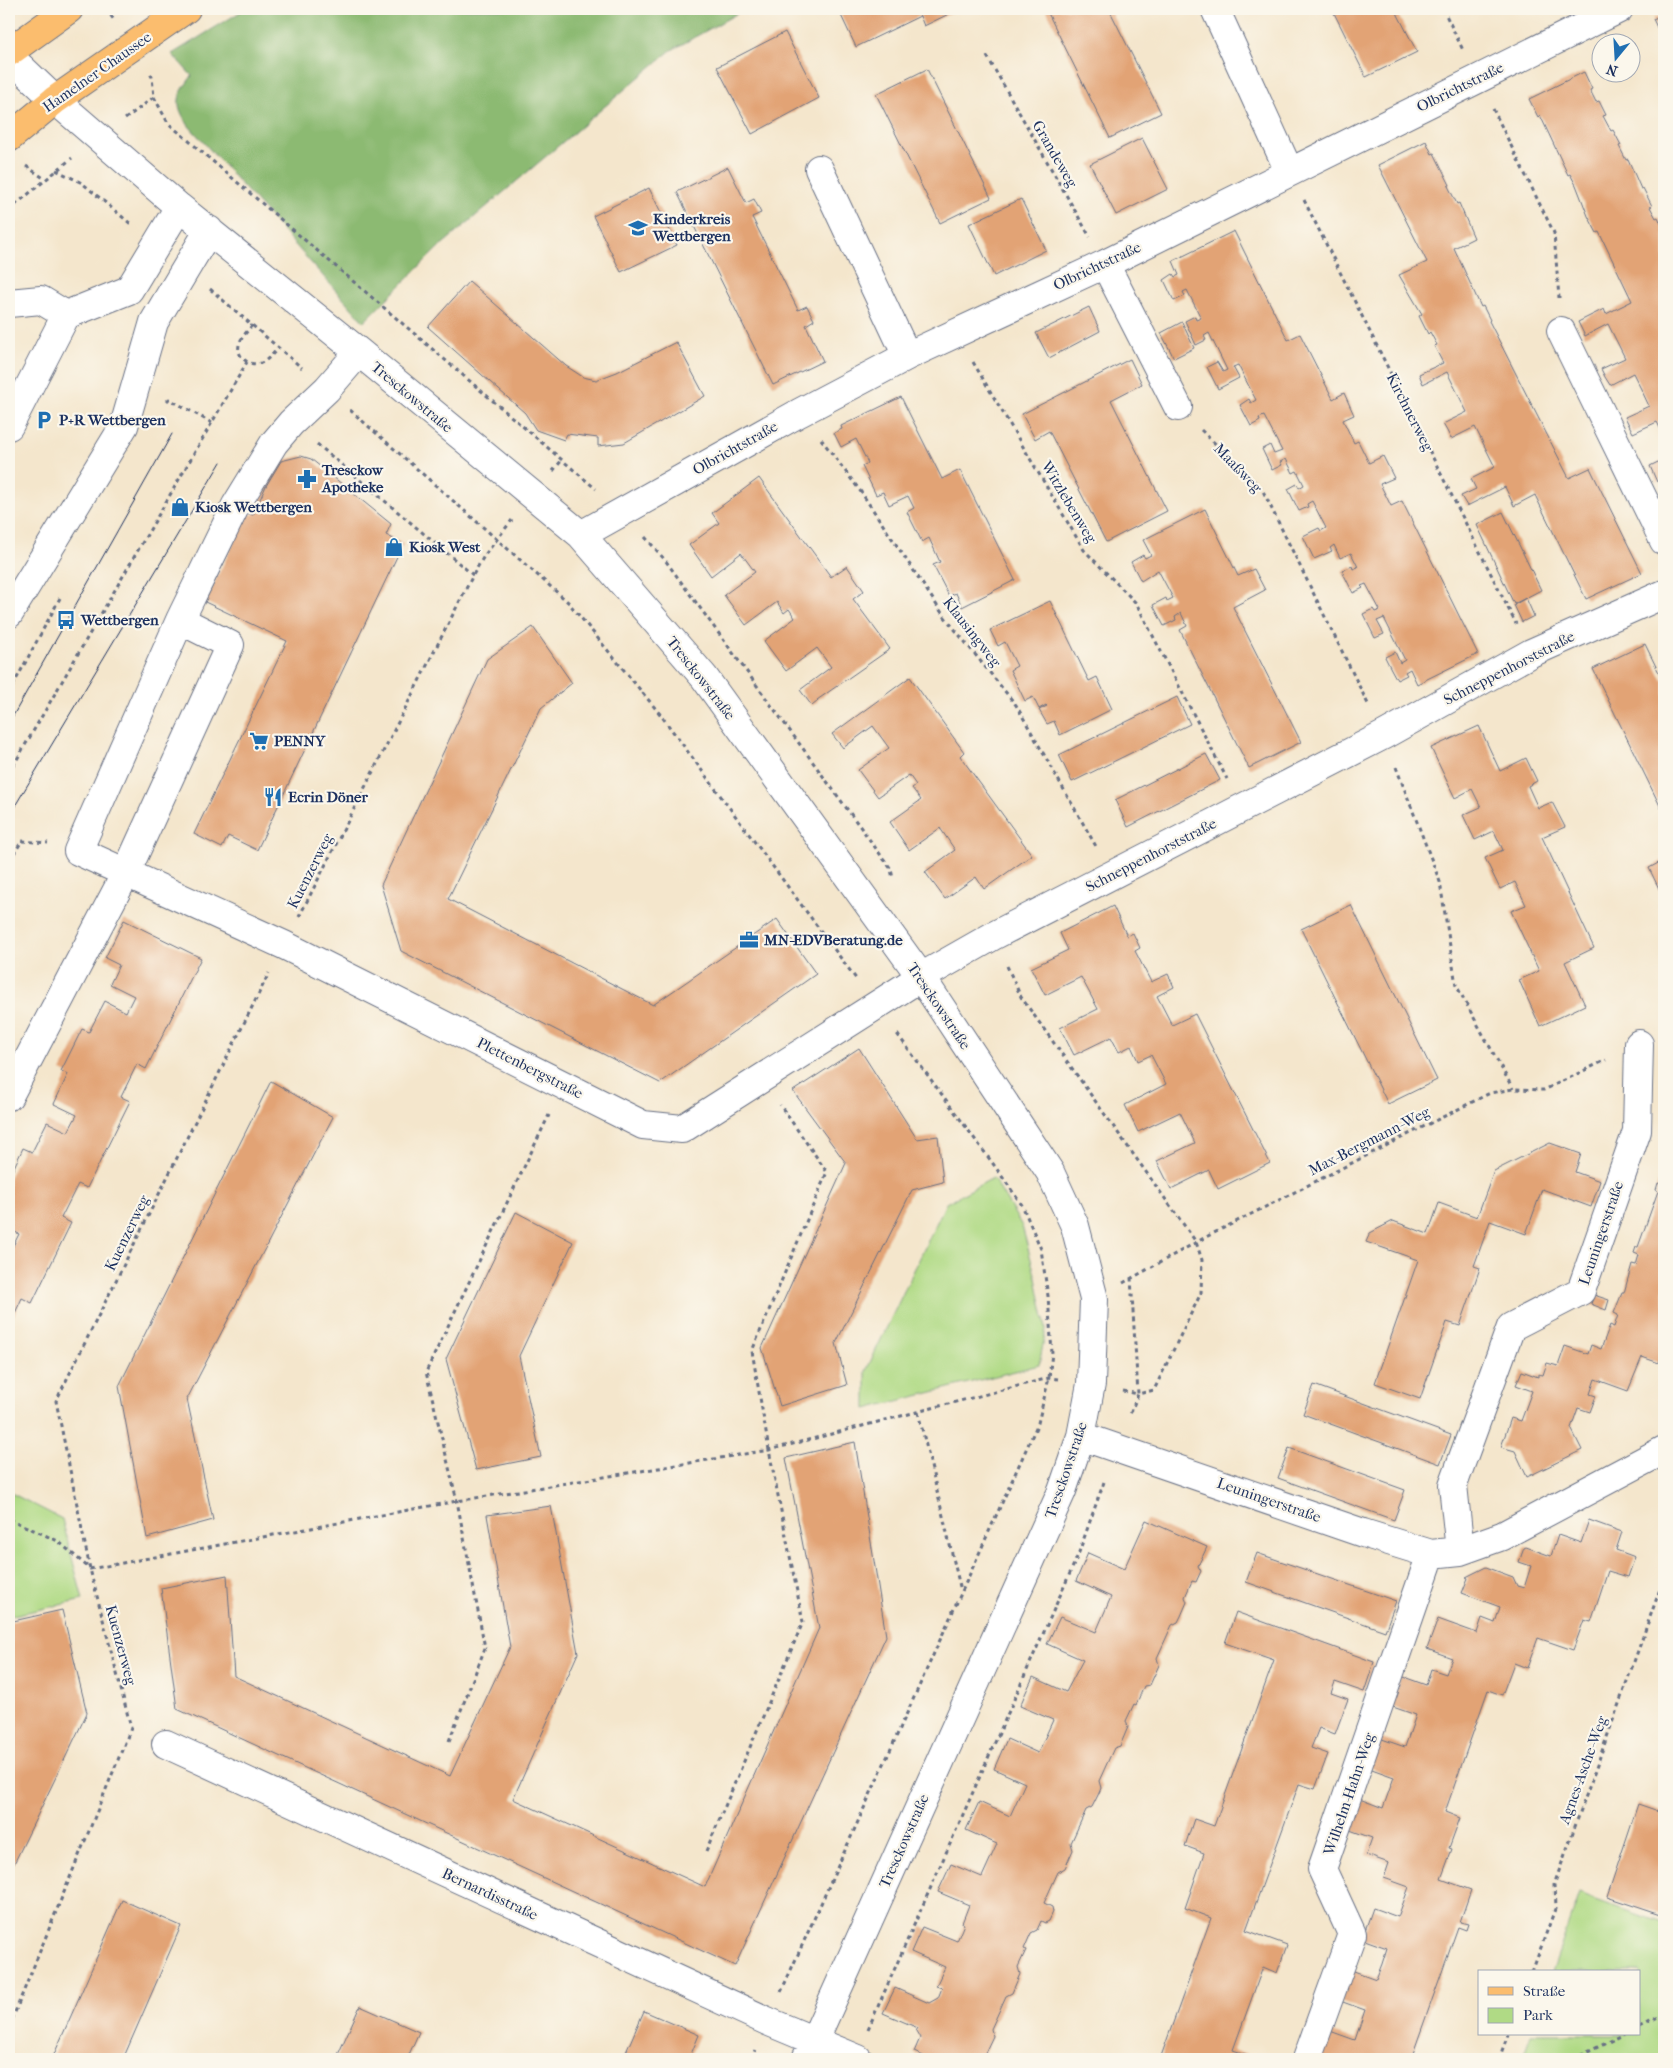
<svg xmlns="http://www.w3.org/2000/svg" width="1673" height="2068" font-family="'IM FELL French Canon',serif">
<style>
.green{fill:#b0da85;stroke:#668472}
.forest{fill:#8cba72;stroke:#547468}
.building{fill:#e2a374}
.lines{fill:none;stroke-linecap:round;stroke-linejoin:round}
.minor-casing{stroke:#676f84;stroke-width:30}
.major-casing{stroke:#676f84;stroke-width:30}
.path{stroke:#676f84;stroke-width:3;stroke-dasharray:4 4;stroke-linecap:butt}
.minor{stroke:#fff;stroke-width:28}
.major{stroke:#fbbd6e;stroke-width:28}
.tram{stroke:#1b2f5e;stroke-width:1}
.labels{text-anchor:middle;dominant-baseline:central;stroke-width:4.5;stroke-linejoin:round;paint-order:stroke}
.street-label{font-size:15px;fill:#1b2f5e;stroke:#fbf7ec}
.poi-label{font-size:15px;font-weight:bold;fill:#1b2f5e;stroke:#fbf7ec;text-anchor:start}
</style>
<rect width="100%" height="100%" fill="#fbf7ec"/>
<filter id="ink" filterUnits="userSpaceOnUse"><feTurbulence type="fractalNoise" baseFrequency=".02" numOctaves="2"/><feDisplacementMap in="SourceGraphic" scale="10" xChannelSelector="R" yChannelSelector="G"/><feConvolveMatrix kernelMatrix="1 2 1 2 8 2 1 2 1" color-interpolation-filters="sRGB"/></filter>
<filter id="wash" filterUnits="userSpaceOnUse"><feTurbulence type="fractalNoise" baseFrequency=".0096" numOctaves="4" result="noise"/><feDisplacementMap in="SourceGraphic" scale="20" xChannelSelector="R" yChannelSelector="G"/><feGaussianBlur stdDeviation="1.12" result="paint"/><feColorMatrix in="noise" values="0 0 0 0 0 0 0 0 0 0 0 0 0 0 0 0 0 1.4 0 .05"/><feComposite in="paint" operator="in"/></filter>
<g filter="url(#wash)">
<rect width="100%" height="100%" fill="#f4e6cc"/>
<path class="green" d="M993,1178L1022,1226L1036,1278L1046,1329L1039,1365L866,1409V1371L946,1203Z
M9,1492L62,1519L83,1600L9,1616Z
M1579,1894L1664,1924V2059H1522L1531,2034H1639V1972H1552Z"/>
<path class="forest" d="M245,9H745L670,51L438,248L364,322L189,126C174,104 176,97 192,76L172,54Z"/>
<g id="blocks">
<path class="building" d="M838,9H959L924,26L920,16L856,47Z
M1046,9H1109L1161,113L1110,138Z
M1332,9H1395L1417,52L1366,77Z
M1664,14V42L1653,19Z
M785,32L819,98L752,134L717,67Z
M927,69L991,198L940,223L876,94Z
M1584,72L1592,89L1590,90L1596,102L1599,101L1606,115L1603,116L1611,131L1613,130L1621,145L1619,146L1626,160L1628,159L1641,189L1643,188L1652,206L1650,207L1656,218L1658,217L1664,230V436L1657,422L1633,433L1625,417L1649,406L1641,389L1633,373L1610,385L1605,377L1601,369L1625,358L1608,324L1585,336L1578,322L1604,309L1606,314L1632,301L1599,232L1597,233L1588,216L1576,185L1570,174L1568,175L1540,115L1538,117L1529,99Z
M1142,138L1168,189L1116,215L1090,164Z
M1426,141L1432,154L1434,153L1450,185L1448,186L1457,204L1459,203L1474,238L1454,248L1481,307L1483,306L1490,320L1489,321L1569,478L1590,468L1642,573L1586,599L1535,495L1514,506L1505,487L1467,506L1461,496L1476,489L1471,479L1495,467L1475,427L1451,439L1447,431L1443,424L1467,412L1447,372L1423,384L1419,374L1443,363L1434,346L1437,345L1430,332L1428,334L1419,316L1422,314L1399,275L1427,262L1378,165Z
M728,167L746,203L754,199L761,213L752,217L798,310L807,306L814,320L806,325L823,361L773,385L677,192Z
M649,188L677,245L621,272L593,216Z
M1021,199L1046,250L994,276L969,224Z
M1234,231L1288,340L1300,334L1333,399L1344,393L1354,415L1343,420L1354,443L1358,441L1369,463L1383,456L1394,478L1380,484L1391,506L1402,501L1478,654L1417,684L1410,669L1405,672L1407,675L1397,680L1391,669L1385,657L1395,652L1400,663L1405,660L1384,618L1377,621L1384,634L1375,638L1363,614L1373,609L1375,612L1380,610L1366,584L1361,586L1363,588L1353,593L1342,571L1352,566L1353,569L1358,567L1351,553L1340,558L1334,545L1330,548L1332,551L1314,559L1303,536L1319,528L1321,531L1326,528L1312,501L1307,504L1308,507L1299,511L1288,489L1297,484L1299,488L1304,485L1297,471L1293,473L1286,459L1280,462L1282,465L1272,470L1262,449L1270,445L1274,454L1282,451L1264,416L1259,418L1260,421L1251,426L1240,405L1249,399L1251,403L1256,400L1238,365L1233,367L1239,378L1218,389L1207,367L1217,362L1223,372L1227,370L1209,333L1204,336L1206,340L1196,345L1185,321L1195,316L1196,320L1201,318L1187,290L1183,292L1185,296L1174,301L1164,280L1173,274L1175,277L1179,275L1173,261Z
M469,281L566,366L583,377L596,380L617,372L676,342L705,396L624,443L598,446V438L567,434L564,440L536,430L525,413L428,327Z
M1089,307L1100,331L1049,358L1036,333Z
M1182,322L1194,348L1174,358L1161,333Z
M1130,359L1142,384L1111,400L1167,511L1106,542L1049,431L1035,439L1022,414Z
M901,397L942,479L960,470L1015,580L962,607L956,593L949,596L933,565L940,562L929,538L922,542L907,512L914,508L908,496L889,505L883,492L876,495L862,466L868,463L856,439L841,447L834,433L842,429L841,426Z
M301,456L311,459L391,524L386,535L403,544L257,850L228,836L222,848L194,834L287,641L205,602L248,513L253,515L266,486L281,461Z
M1664,459V478L1657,482L1650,466Z
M759,478L831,577L847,566L864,591L853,599L890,649L817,700L818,701L812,706L800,690L831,667L817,648L786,671L764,641L795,618L789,609L784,613L777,602L746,625L724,595L755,572L741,553L711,576L689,545L719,523L712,513Z
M1205,509L1238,576L1254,569L1265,590L1233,607L1301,742L1249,768L1180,630L1187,626L1181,613L1175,617L1176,620L1164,626L1153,605L1166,598L1167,601L1173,598L1158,570L1141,581L1131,562L1143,555L1145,558L1151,555L1143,540Z
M1503,512L1541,590L1514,604L1477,525Z
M1526,598L1534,616L1522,622L1514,605Z
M1050,601L1089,681L1097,677L1112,709L1060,735L1054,721L1047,724L1039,710L1047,706L1046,705L1039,709L1033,697L1025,701L1010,670L1017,666L1005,642L998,646L990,630Z
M533,627L572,683L541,708L448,899L653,1005L777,919L816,974L660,1083L401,951L381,885L487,659Z
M1645,644L1664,683V814L1593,669Z
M910,677L964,752L960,756L1032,855L984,889L976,877L945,899L925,872L955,850L940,828L909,850L890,822L921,800L912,788L916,785L909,775L878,797L858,770L889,748L873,726L843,748L832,734Z
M1177,697L1190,724L1072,782L1059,755Z
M1479,726L1500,771L1526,758L1537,781L1528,786L1538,808L1552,802L1565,827L1542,837L1594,948L1565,962L1585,1005L1540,1026L1519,980L1539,971L1511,911L1526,905L1515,882L1500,889L1485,858L1503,850L1494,831L1475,840L1463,815L1481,807L1472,789L1455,798L1431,748Z
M1206,754L1220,780L1128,827L1115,800Z
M1664,860V899L1649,868Z
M1351,905L1437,1080L1388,1104L1301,929Z
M1113,906L1127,936L1133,933L1140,948L1135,951L1151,982L1168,974L1174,987L1157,996L1172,1025L1195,1014L1270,1163L1218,1189L1209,1170L1171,1189L1157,1161L1195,1143L1180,1112L1138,1132L1125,1105L1166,1084L1151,1055L1138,1061L1131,1046L1119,1052L1111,1037L1074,1055L1060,1028L1098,1009L1081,977L1045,995L1031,968L1068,950L1060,933Z
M124,920L201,958L146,1069L137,1064L121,1097L130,1101L87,1188L78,1184L61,1218L71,1223L32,1303L22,1298L9,1326V1249L11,1250L19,1234L9,1229V1199L11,1195L9,1194V1178L23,1148L32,1152L47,1122L68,1132L77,1115L54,1104L68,1074L61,1071L82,1029L89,1032L105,1001L126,1012L134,996L110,984L119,965L105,958Z
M859,1048L917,1139L938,1136L943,1182L912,1190L836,1343L847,1385L780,1406L762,1348L846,1163L793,1091Z
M271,1081L333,1117L187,1399L213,1520L147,1538L119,1386Z
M1550,1143L1581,1154L1575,1172L1600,1181L1591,1207L1542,1189L1526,1234L1490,1221L1474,1266L1480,1268L1460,1326L1447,1322L1420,1399L1375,1383L1418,1260L1366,1242L1370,1233L1393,1221L1428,1234L1439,1203L1477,1217L1494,1171Z
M1658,1183L1664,1185V1350L1659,1363L1642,1357L1628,1391L1595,1379L1590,1394L1596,1396L1590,1412L1578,1408L1571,1428L1582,1450L1527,1477L1515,1451L1501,1447L1511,1418L1521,1421L1532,1391L1516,1385L1522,1371L1538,1377V1374L1543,1375L1547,1363L1558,1366L1565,1346L1588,1354L1591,1345L1601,1349L1610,1325L1614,1327L1618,1315L1614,1313L1622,1293H1624L1632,1264L1636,1265L1639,1255L1634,1253L1636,1247H1638L1658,1191L1656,1190Z
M516,1212L573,1242L519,1356L541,1457L476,1470L446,1359Z
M1594,1295L1609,1300L1606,1310L1591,1304Z
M1314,1385L1451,1435L1440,1464L1303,1414Z
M855,1442L886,1636L735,1966L177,1709L161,1588L227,1575L234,1676L450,1776L510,1647L487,1515L551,1506L578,1653L513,1799L705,1887L819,1628L786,1458Z
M1289,1448L1405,1490L1394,1520L1278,1478Z
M1146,1520L1207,1547L1198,1566L1201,1571L1196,1582L1192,1581L1185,1597L1187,1602L1181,1616L1178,1622L1172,1625L1157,1658L1159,1665L1150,1685L1144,1686L1136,1705L1134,1704L1126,1721L1128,1727L1120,1746L1114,1748L1099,1781L1101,1788L1099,1793L1092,1807L1086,1810L1071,1843L1073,1850L1065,1868L1058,1872L1044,1903L1052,1907L1053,1912L1049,1921L1045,1923L1041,1921L1037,1930L1031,1933L1024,1949L1026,1950L1018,1967L1020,1974L1012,1993L1006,1996L991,2029L993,2036L984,2055L977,2059H930L914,2052L920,2038L916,2031L918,2028L883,2013L895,1988L929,2003L938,1998L942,1988L936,1986L945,1967L911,1952L922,1927L957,1941L964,1924L962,1923L969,1905L938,1892L951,1864L982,1877L997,1844L966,1830L979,1802L1010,1816L1025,1783L994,1769L1007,1739L1038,1753L1053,1720L1020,1706L1026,1692L1033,1677L1066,1692L1083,1660L1047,1644L1060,1617L1096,1632L1111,1597L1076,1581L1088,1553L1124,1569Z
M1589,1520L1622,1532L1616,1550L1635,1557L1628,1577L1608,1571L1591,1622L1584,1620L1573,1650L1538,1638L1527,1668L1514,1663L1502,1695L1488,1690L1445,1812L1460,1818L1449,1848L1452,1849L1441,1879L1471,1890L1460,1922L1468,1924L1466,1930L1458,1927L1411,2059H1320L1330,2031L1355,2040L1365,2010L1340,2001L1351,1970L1376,1979L1382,1964L1387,1948L1362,1939L1373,1908L1398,1917L1409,1887L1384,1878L1389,1863L1366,1855L1372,1838L1347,1829L1357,1798L1383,1808L1394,1777L1369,1768L1379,1738L1405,1747L1416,1715L1390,1706L1401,1676L1426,1685L1431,1669L1446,1674L1452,1658L1427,1649L1438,1619L1477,1633L1482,1618L1495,1623L1500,1607L1462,1593L1468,1578L1466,1577L1486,1567L1513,1577L1517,1586L1524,1588L1531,1566L1519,1562L1524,1548L1526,1547L1551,1556L1558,1535L1581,1543Z
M1257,1553L1396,1601L1385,1631L1246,1582Z
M62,1610L87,1713L9,1874V1710L11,1704H9V1622Z
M1236,1612L1374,1662L1364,1692L1335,1682L1331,1693L1348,1699L1335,1734L1319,1728L1311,1748L1328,1754L1315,1789L1299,1784L1246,1930L1287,1945L1277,1973L1263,1967L1233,2050L1248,2055L1247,2059H1160L1211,1918L1185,1908L1204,1853L1185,1846L1194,1819L1214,1826L1274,1660L1225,1643Z
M1638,1804L1664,1813V1916L1607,1897Z
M122,1900L181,1926L123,2059H52Z
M360,2006L419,2032L407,2059H336Z
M644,2011L699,2035L689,2059H623Z"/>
</g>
</g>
<g filter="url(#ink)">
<use href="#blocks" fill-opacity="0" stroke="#676f84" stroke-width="1"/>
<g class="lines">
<g class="minor-casing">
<path id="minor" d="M1215,9L1289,171
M9,56L55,100L179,207L359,352L581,535L704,677L921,977L1050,1172L1075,1226L1094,1299L1091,1384L1081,1436L1062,1491L806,2059
M819,169L907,356
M1105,264L1178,407
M9,303L41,300L66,315
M1561,331L1664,541
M359,352L327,389L291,423L274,443L236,505L180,620L78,851L284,945L643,1125L682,1129L921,977L993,936L1384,735L1531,653L1664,594
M9,426L66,315L129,290L179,207
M581,535L799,413L907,356L1105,264L1619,9
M9,614L124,426L154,322L209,230
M9,1096L126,873L230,645L180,620
M1081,1436L1363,1533L1431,1554L1460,1551L1502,1536L1664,1450
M1460,1551L1453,1485L1511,1327L1581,1291L1637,1131L1639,1044
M166,1744L767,2021L858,2059
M1307,2059L1352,1934L1322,1869L1431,1554"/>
</g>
<g class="major-casing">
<path id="major" d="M9,52L69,9
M9,138L55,100L186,9"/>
</g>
<path class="path" d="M106,9L114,20
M1443,9L1463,50
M987,56L1090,237
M154,97L168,123L596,489
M1493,109L1554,233L1559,298
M125,119L154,97L152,77L150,73
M26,166L45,179
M56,170L82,183L132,225
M1304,200L1516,624
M9,210L72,158
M210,289L302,368
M252,325C248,331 241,337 239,345C236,359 253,369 265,361C270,357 275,352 279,347
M973,362L1084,550L1136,603L1227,779
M167,401L169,399L212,423
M350,410L568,602L660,714L857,980
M1201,430L1262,489L1369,706
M821,439L861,492L944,616L1016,705L1097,848
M317,444L473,575
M553,471L562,460
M645,537L665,560L891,869L893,879
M9,693L60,598
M1396,767L1440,882L1456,985L1513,1089
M9,773L247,362
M9,861L22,841L48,843
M299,917L473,575L484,556L512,520
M1007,966L1021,997L1196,1242L1202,1260L1201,1293L1154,1390L1138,1394L1129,1417
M1123,1283L1204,1238L1490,1093L1513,1089L1544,1090L1606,1060
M1123,1391L1138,1394L1131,1278
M918,1412L961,1591
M9,1519L58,1541L90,1569L457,1501L769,1450L1049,1378L1058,1379
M449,1741L485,1648L457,1501L426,1372L549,1115
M706,1851L803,1622L769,1450L752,1351L827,1172L780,1105
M1532,1972L1555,1909L1554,1885L1664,1578
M781,1992L1038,1423L1049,1378L1052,1353L1048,1296L1041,1249L1022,1205L994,1165L895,1031
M9,2027L131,1728L90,1569L56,1401L269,973
M1639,2027L1664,2015
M868,2029L1078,1555L1105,1479
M751,2059L755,2050
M1499,2059L1508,2034
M1573,2059L1625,2034"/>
<use href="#minor" class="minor"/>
<use href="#major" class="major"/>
<path class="tram" d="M9,723L172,434
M9,816L221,462"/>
</g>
</g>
<defs>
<g id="school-bare" transform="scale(1.5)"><path d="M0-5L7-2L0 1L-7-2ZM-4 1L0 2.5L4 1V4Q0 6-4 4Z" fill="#1f6fb2" stroke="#fbf7ec" stroke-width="2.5" paint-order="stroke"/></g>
<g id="parking-bare" transform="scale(1.5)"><path d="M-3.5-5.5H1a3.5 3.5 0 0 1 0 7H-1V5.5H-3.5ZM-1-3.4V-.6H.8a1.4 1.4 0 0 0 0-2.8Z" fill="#1f6fb2" stroke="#fbf7ec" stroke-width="2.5" paint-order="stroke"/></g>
<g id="pharmacy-bare" transform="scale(1.5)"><path d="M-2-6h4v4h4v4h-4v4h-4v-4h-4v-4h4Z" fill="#1f6fb2" stroke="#fbf7ec" stroke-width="2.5" paint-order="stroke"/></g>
<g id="shop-bare" transform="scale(1.5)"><path d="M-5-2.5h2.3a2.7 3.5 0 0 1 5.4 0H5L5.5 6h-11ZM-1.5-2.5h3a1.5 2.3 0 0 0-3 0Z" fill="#1f6fb2" stroke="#fbf7ec" stroke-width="2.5" paint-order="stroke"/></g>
<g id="bus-bare" transform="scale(1.5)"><path d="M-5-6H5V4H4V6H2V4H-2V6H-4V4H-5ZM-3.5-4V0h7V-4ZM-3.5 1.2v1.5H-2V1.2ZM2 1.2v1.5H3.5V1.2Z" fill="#1f6fb2" stroke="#fbf7ec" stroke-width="2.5" paint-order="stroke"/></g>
<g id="supermarket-bare" transform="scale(1.5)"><path d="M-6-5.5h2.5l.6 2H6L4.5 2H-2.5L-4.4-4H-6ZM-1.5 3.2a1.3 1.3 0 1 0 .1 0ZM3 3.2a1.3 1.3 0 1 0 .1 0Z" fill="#1f6fb2" stroke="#fbf7ec" stroke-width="2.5" paint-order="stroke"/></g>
<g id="restaurant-bare" transform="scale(1.5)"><path d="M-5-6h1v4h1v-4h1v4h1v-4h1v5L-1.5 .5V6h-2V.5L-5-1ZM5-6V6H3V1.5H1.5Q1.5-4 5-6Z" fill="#1f6fb2" stroke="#fbf7ec" stroke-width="2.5" paint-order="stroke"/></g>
<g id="office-bare" transform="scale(1.5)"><path d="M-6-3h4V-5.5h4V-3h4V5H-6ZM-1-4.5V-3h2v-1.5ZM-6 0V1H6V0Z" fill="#1f6fb2" stroke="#fbf7ec" stroke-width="2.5" paint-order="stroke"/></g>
</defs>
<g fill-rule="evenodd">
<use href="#school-bare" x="638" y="228"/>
<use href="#parking-bare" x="44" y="420"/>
<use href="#pharmacy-bare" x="307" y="479"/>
<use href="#shop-bare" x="180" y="507"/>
<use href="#shop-bare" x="394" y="547"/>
<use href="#bus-bare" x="66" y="620"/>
<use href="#supermarket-bare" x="259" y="741"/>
<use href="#restaurant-bare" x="273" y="797"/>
<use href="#office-bare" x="749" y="940"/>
</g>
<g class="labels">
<g class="street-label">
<text transform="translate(97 72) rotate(-35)">Hamelner Chaussee</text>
<text transform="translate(1460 87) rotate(-26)">Olbrichtstraße</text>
<text transform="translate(1055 154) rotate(60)">Grandeweg</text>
<text transform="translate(1097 266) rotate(-25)">Olbrichtstraße</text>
<text transform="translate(412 397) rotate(40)">Tresckowstraße</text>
<text transform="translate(1410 412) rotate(63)">Kirchnerweg</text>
<text transform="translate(735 448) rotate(-29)">Olbrichtstraße</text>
<text transform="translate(1238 468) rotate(46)">Maaßweg</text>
<text transform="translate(1069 502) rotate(59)">Witzlebenweg</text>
<text transform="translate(972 632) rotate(52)">Klausingweg</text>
<text transform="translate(1509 668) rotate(-27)">Schneppenhorststraße</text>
<text transform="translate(701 678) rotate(52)">Tresckowstraße</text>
<text transform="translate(1151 855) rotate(-27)">Schneppenhorststraße</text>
<text transform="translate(310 871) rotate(-63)">Kuenzerweg</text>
<text transform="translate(939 1006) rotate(56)">Tresckowstraße</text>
<text transform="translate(530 1068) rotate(27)">Plettenbergstraße</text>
<text transform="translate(1369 1141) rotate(-27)">Max-Bergmann-Weg</text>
<text transform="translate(127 1233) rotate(-64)">Kuenzerweg</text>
<text transform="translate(1601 1233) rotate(-71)">Leuningerstraße</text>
<text transform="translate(1066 1470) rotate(-71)">Tresckowstraße</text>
<text transform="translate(1269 1500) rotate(19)">Leuningerstraße</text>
<text transform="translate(121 1645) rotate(75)">Kuenzerweg</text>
<text transform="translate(1583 1770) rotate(-70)">Agnes-Asche-Weg</text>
<text transform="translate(1349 1794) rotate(-71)">Wilhelm-Hahn-Weg</text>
<text transform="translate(904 1841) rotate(-66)">Tresckowstraße</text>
<text transform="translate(490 1894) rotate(25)">Bernardisstraße</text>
</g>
<g class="poi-label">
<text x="653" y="219">Kinderkreis<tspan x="653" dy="17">Wettbergen</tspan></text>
<text x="59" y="420">P+R Wettbergen</text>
<text x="322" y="470">Tresckow<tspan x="322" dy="17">Apotheke</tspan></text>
<text x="195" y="507">Kiosk Wettbergen</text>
<text x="409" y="547">Kiosk West</text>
<text x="81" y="620">Wettbergen</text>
<text x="274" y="741">PENNY</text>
<text x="288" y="797">Ecrin Döner</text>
<text x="764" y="940">MN-EDVBeratung.de</text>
</g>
</g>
<rect width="1673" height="2068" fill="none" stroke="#fbf7ec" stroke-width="30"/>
<rect x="1478" y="1970" width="162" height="65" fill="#fbf7ec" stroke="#a1a7b3"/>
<rect x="1488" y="1987" width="25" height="8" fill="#fbbd6e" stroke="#a1a7b3"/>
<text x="1523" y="1996" font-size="15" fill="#1b2f5e">Straße</text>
<rect x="1488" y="2008" width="25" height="15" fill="#b0da85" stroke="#a1a7b3"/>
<text x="1523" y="2020" font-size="15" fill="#1b2f5e">Park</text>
<g transform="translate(1616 58) rotate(198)"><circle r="24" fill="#fbf7ec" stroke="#a1a7b3"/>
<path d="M0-4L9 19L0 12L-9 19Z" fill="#1f6fb2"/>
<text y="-8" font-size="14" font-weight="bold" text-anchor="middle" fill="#1b2f5e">N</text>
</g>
</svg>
